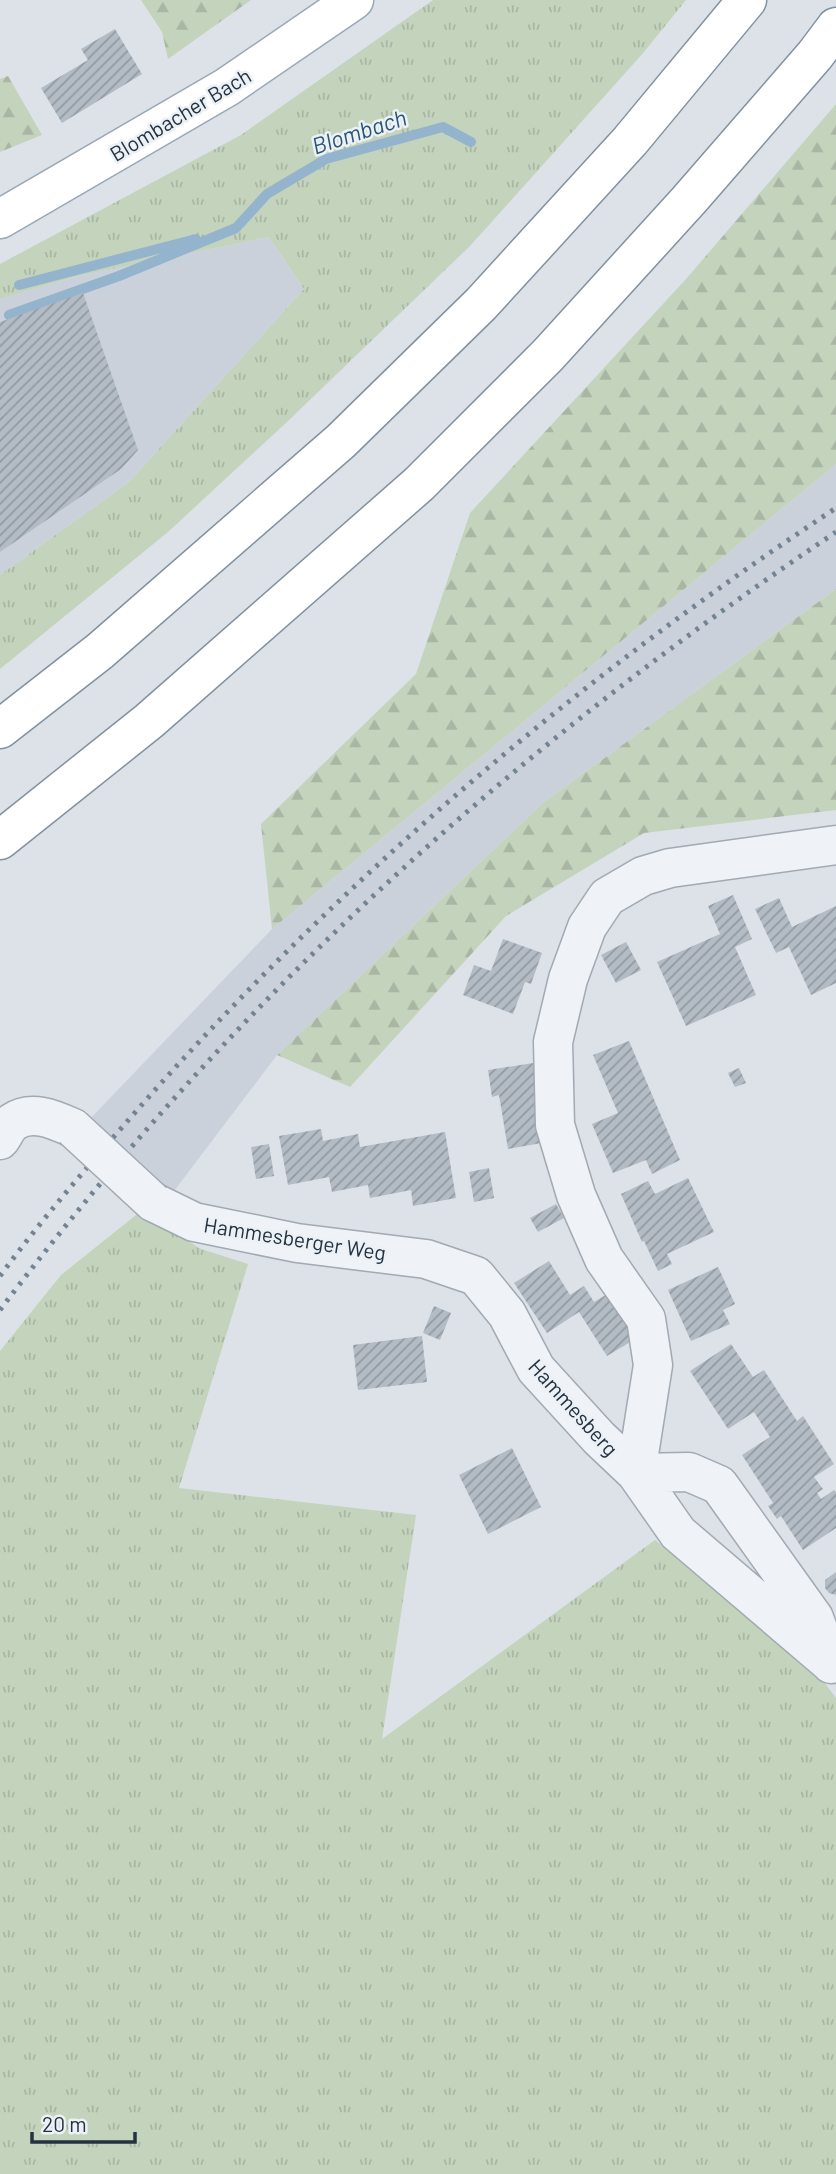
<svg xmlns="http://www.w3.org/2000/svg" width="836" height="2174" font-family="Barlow,sans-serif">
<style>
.built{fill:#cad1da}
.grass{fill:url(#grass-tufts)}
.forest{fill:url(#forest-firs)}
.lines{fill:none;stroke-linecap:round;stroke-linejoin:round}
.stream{stroke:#93b4cc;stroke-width:10}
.building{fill:url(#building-hatch)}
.minor-casing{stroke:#a1a9b2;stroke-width:41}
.primary-casing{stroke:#9aa7b5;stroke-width:41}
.motorway-casing{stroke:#8291a0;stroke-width:41}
.minor{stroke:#eff2f6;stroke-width:38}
.primary{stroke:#fff;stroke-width:38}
.motorway{stroke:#fff;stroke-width:38}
.rail{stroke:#748393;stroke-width:5;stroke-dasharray:3.5 7;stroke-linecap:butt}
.minor-bridge-casing{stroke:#a1a9b2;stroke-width:41;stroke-linecap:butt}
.minor-bridge{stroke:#eff2f6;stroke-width:38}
.labels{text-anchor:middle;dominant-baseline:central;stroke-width:5;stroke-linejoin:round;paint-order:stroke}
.street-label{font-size:21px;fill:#243140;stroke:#ebf1f5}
.water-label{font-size:23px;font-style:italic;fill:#2b5577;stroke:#ebf1f5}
</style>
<defs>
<pattern id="grass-tufts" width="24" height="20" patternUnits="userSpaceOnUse" patternTransform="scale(1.75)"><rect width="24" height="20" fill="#c4d3bc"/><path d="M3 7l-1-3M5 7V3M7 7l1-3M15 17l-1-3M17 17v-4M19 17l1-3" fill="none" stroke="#a8b6a3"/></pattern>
<pattern id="forest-firs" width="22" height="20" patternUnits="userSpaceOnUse" patternTransform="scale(1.75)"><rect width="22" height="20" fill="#c4d3bc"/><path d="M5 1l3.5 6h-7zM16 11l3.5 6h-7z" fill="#a8b6a3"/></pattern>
<pattern id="building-hatch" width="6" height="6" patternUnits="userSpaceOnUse" patternTransform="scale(1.75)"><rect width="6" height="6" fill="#b3bcc5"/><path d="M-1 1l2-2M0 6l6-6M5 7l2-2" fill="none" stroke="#9199a1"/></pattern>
</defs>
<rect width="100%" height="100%" fill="#dce2e8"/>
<path class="built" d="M269,237L304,289L129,482L0,575V299L78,276Z
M836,464V589L543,803L277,1055L171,1195L88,1121L272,929Z"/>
<path class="grass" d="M433,0H686L644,52L470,246L288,421L168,532L0,669V575L129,482L304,289L269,237L78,276L0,299V264L241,135Z
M141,1211L201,1249L248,1264L179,1488L416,1515L382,1739L655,1540L752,1620L800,1650L836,1698V2174H0V1351L61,1275Z"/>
<path class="forest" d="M141,0H251L168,59L162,32Z
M8,76L42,135L0,152V79Z
M836,104V464L272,929L261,824L416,674L470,513L687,278Z
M836,589V810L644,833L506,916L350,1087L277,1055L543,803Z"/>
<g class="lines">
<path class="stream" d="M19,285L196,239
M9,315L119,276L236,228L267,194L326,159L443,127L471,142"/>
</g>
<path class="building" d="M115,29L142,74L62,123L41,88L88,60L81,49Z
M83,293L138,450L121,469L0,552V322Z
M733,895L752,939L735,947L756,995L686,1026L657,962L720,934L708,906Z
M779,898L792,927L836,906V983L811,995L789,947L776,953L755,909Z
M503,939L542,953L531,984L525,982L513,1014L463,995L474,965L491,971Z
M626,942L641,970L616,983L601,955Z
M629,1041L680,1160L652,1174L646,1160L613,1173L592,1124L618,1113L593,1055Z
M533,1063L547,1142L508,1149L499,1095L492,1097L488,1070Z
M739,1068L746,1083L735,1087L728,1073Z
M321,1129L323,1141L358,1134L360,1147L445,1132L456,1198L413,1206L411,1190L370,1198L368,1185L332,1192L329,1177L288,1185L279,1136Z
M269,1144L274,1176L256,1179L251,1147Z
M489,1168L494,1198L474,1202L469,1172Z
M688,1178L714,1232L667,1254L672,1264L658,1271L644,1241L642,1242L621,1194L648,1181L655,1194Z
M556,1204L564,1218L538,1232L530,1218Z
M549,1261L570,1295L584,1286L594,1302L614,1290L642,1335L607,1356L579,1312L547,1333L514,1283Z
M718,1267L735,1304L723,1310L730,1324L691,1341L668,1290Z
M434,1306L451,1313L440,1340L423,1333Z
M422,1336L427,1382L358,1390L353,1345Z
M731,1344L753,1377L764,1370L797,1421L803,1416L834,1464L814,1477L823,1489L817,1493L821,1499L834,1490L836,1492V1528L803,1550L781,1516L777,1519L768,1506L773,1503L742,1455L770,1437L754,1412L728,1429L690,1371Z
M512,1448L541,1507L488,1534L459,1475Z
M836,1572V1595L829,1593L825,1588V1580Z"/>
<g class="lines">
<g class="minor-casing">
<path id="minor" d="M0,1140C4,1135 8,1125 13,1122C32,1109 55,1120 73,1128
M153,1202L194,1222L297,1243L426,1259L476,1276L507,1314L536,1369L599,1438L636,1473L678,1533L828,1661
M831,1664L814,1618L719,1485L689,1472L636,1473L653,1365L646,1319L604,1259L576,1195L555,1125L553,1042L568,979L587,927L607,897L643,876L670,868L836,845"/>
</g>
<g class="primary-casing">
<path id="primary" d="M0,219L227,87L354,0"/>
</g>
<g class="motorway-casing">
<path id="motorway" d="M0,729L100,651L341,441L481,304L630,141L747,0
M0,840L149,721L419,484L548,355L689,200L815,55L836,27"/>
</g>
<use href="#minor" class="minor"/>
<use href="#primary" class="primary"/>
<use href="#motorway" class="motorway"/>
<path class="rail" d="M0,1276C48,1211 101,1151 154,1091C355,867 585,674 836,508
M0,1310C235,998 512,749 836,532"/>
<g class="minor-bridge-casing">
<path id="minor-bridge" d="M73,1128L153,1202"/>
</g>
<use href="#minor-bridge" class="minor-bridge"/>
</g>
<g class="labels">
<g class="street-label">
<text transform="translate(180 114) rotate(-31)">Blombacher Bach</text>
<text transform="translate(295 1238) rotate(9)">Hammesberger Weg</text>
<text transform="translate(574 1407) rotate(48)">Hammesberg</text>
</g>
<g class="water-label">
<text transform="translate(359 131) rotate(-18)">Blombach</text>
</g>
</g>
<path d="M32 2132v10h103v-10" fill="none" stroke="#243140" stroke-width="3.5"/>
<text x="42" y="2132" font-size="21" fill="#243140" stroke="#ebf1f5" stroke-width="5" paint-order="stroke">20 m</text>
</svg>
